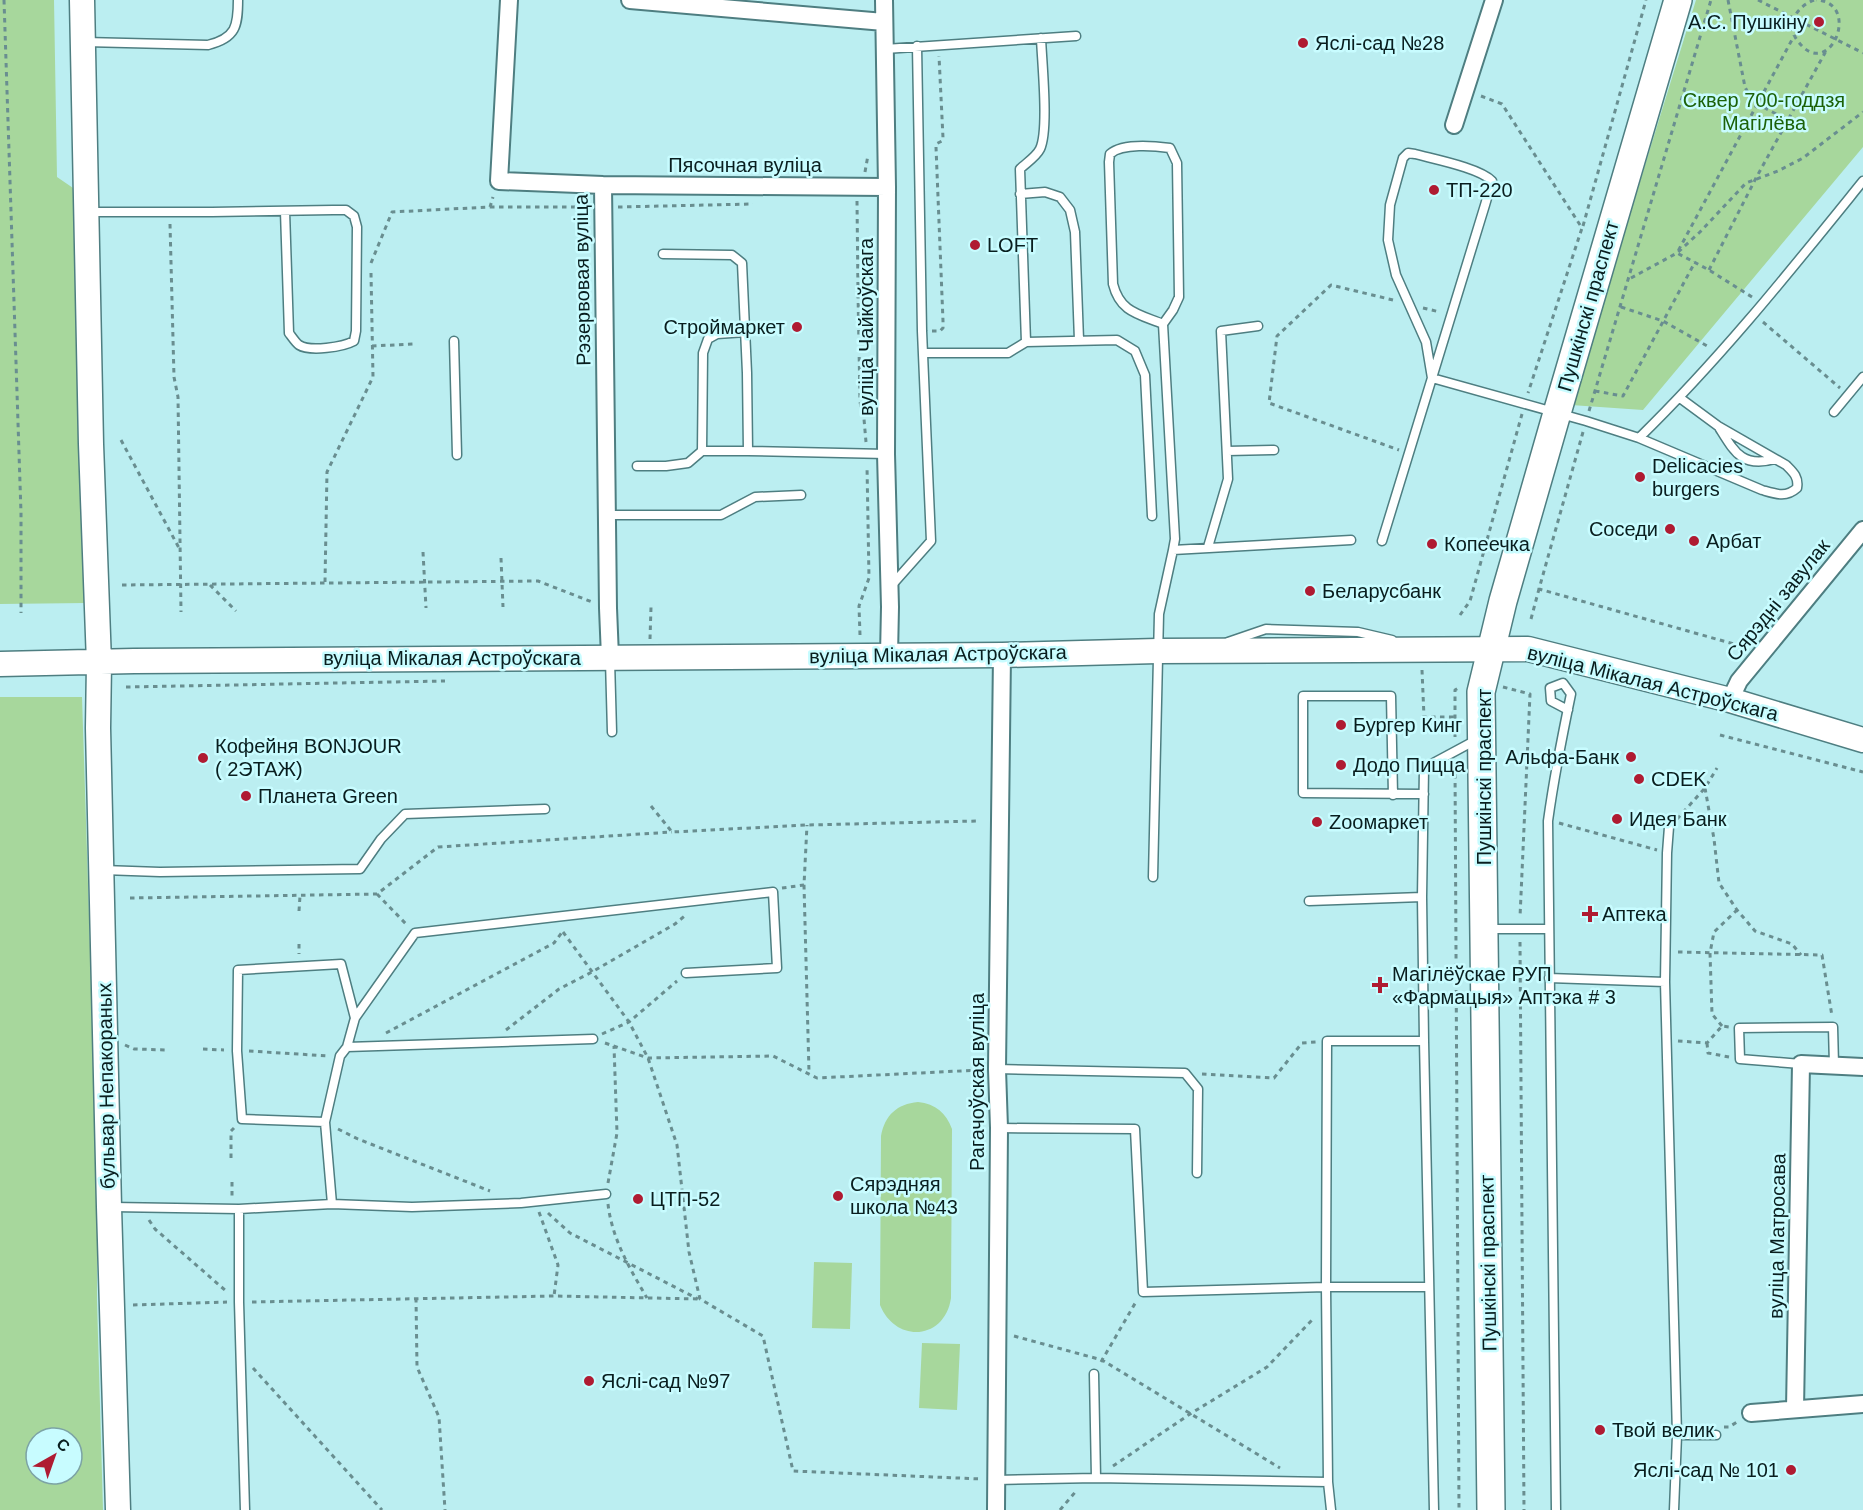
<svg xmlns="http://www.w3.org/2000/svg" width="1863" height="1510" font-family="Helvetica,sans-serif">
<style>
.green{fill:#a7d79c;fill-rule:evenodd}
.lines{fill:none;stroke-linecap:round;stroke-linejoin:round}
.service-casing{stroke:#4e7e81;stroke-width:11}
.minor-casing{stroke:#4e7e81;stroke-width:20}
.secondary-casing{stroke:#4e7e81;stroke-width:27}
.primary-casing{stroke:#4e7e81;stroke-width:30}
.path{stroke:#698e90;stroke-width:3;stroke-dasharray:4.5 4.5;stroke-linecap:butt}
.service{stroke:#fff;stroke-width:8}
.minor{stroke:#fff;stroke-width:16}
.secondary{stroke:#fff;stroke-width:24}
.primary{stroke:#fff;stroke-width:27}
.poi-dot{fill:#af1b32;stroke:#c8fcff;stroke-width:2}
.labels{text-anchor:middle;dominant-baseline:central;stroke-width:5;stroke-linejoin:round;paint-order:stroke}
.poi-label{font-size:20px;fill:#091e1f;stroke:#c8fcff;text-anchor:start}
.park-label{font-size:20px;fill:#1c6108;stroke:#c8fcff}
.street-label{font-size:20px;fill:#091e1f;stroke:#c8fcff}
</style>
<rect width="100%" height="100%" fill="#bbeef1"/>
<path class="green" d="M0,0H54L57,177L76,190L86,603L0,604Z
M1696,0H1863V147L1643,410L1571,405Z
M0,697H82L97,1164V1301L103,1510H0ZM36,1438H72V1474H36Z
M918,1102C936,1104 946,1113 952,1129L951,1298C945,1340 896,1344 880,1305L881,1136C885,1115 897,1104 918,1102Z
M814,1262L852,1263L850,1329L812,1328Z
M922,1343L960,1344L957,1410L919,1408Z"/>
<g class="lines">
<g class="service-casing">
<path id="service" d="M85,42L208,45C236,38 238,26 238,0
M885,49L1076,36
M1020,194L1045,192L1060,197L1070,210L1075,232L1079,340
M88,212H212L333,210H346L354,216L357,227L356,331L354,341C343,347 310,352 299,345C296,343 292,337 289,333L285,211
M663,254L732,255L742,263L747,373L748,451L886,454
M1163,324L1173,310L1179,297L1177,163L1170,148C1155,146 1122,143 1110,154L1109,162L1113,284C1120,312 1138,314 1163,324L1175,539L1173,550
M746,332L717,334L708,339L703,353L702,451H748
M454,341L457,455
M1026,342L1020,169C1026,163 1036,157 1040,149C1049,130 1042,63 1041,38
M923,353H1008L1026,342L1117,340L1135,351L1145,375L1152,516
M1432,378L1586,421L1639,438C1721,358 1791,270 1863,181
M1834,412L1863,377
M1720,429C1735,453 1743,468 1775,459
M1639,438L1762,490C1776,494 1786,498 1797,488C1799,477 1793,472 1786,465L1718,426L1680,398
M1227,451L1274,450
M637,466H666L688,463L702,451
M607,515H721L755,497L801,495
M1382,541L1485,205L1492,181C1480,168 1433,159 1415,154L1408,153L1403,158L1390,205L1388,240L1396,275L1426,342L1432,378
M1208,547L1228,479L1221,331L1258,326
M891,586L931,541L922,331L917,46
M1228,642L1266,629L1358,632L1392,640
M610,660L612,732
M1393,795L1391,696H1303V793L1424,794
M1669,827L1667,853L1665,982L1677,1435L1674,1510
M103,870L160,872L360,869L381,839L405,814L545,809
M1153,877L1159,614L1173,550L1351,540
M1309,901L1422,897
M1486,929H1549
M1549,978L1665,982
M347,1047L593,1039
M1801,1064L1740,1059L1739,1028L1833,1027L1834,1065
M997,1069L1185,1073L1198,1089L1197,1173
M325,1122L242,1119L237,1051L238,970L341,964L355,1018
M999,1128L1135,1129L1143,1292L1326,1287H1428
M332,1204L325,1122L340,1056L347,1047L355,1018L415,933L773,892L777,968L686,973
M112,1207L239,1209L332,1204L412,1207L521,1203L606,1194
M239,1209V1302L245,1510
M1094,1374L1096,1478
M1677,1435H1716
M996,1480L1096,1478L1328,1482
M1331,1510L1328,1482L1326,1287L1327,1041H1424
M1434,1510L1424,1041L1422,897L1424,768L1476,740
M1556,1510L1548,821C1554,777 1562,737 1571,694L1563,683L1550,688L1551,701L1568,710"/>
</g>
<g class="minor-casing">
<path id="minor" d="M509,0L499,181L603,185L887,187
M630,0L884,22
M884,0L887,187L886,454L890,607L889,655
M1454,125L1494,0
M603,185L608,608L610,657
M1730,700L1739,681L1863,530
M1795,1409L1801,1064L1863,1067
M1751,1413L1863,1404
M996,1510L999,1128L997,1069L1002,655"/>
</g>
<g class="secondary-casing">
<path id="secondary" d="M82,0L91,444L99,663L98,728L109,1207L118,1510
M0,664L134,661L1002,655L1157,651L1528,649L1730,700L1863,740"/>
</g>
<g class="primary-casing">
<path id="primary" d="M1491,1510L1481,692L1503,601L1557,413L1678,0"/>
</g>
<path class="path" d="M4,0L21,513V613
M1728,0L1745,87C1753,105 1771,111 1789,120
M1758,0L1863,53
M1814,0C1798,6 1785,23 1797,40C1829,85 1863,2 1816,0
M1481,96L1502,104L1582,228L1528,393
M865,172L868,155
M857,201L858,293
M490,207H588
M618,207L753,204
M170,224L174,377L178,397L181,612
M1583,226L1646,0
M371,263L392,212L490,207L493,197
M1709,270L1756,178L1826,51
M1631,278L1677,253L1700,232L1746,183L1778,171L1803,158L1863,112
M1752,297L1709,270L1677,253L1794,36
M1393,300L1331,285L1277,336L1269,403L1399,450
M1621,307L1663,321L1709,347
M1423,308L1440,312
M1763,322L1840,388
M932,331H940L943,328V321L936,147V144L942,141L943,138L939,56
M372,346L415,344
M1595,391L1623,396L1695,262
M1589,411L1711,0
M1583,432L1539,589L1741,646L1740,653
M121,440L179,548
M866,442L864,419L860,402L858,293H869
M423,552L426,608
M501,558L503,607
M325,582L327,472L373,377L371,273
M122,585L538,581L592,602
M210,585L236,611
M1460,615L1470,601L1522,414
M1531,619L1539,589
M860,635L859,606L869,578L867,466
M650,639L651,607
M1422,670L1424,717H1455
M126,687L445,681
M1503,687L1530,694L1520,917
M1720,735L1863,772
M1455,737V690L1460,687
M1455,765L1459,1510
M1705,788L1714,839L1719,883L1737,910L1755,931L1792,944L1801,955
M651,806L672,832L807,825L977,821
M1677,819L1705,788L1717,768
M1559,823L1657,850
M804,885L809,1072
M782,888L804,885L807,825
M377,894L407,925
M130,898L377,894L438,847L672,832
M299,911L300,896
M563,932L629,1022L648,1058L677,1145L689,1252L700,1299L763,1336L793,1471L981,1479
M1520,942L1524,1510
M299,944V954
M1678,952L1822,955L1832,1016
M1722,1026L1712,1014L1710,953L1714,932L1737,910
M506,1030L559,989L592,972L675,924L687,914
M386,1033L554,943L563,931
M602,1034L629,1022L677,981
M1678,1041L1707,1043L1722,1026L1729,1027
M605,1043L648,1058L773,1056L817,1078L980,1070
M1707,1043L1708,1053L1729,1057
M125,1045L134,1049L168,1050
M203,1049L224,1050
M249,1051L329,1056
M1202,1074L1274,1078L1302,1043L1316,1042
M338,1129L358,1139L490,1191
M231,1158V1131L234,1128
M232,1182V1197
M608,1183L617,1133L614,1046
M608,1204C612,1239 630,1269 647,1298
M539,1212L558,1265L554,1296
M548,1213L570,1233L698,1299
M149,1220L155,1229L226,1291
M416,1298L417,1367L439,1417L445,1510
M252,1302L554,1296L700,1299
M133,1305L227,1302
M1014,1336L1102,1360L1280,1468
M1101,1362L1137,1300
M253,1368L382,1510
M1724,1427H1729L1737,1422
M1113,1466L1190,1414L1267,1367L1314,1318
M1060,1510L1077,1490"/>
<use href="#service" class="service"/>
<use href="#minor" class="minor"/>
<use href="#secondary" class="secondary"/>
<use href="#primary" class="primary"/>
</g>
<g class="poi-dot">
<circle cx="1819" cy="22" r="6"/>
<circle cx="1303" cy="43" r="6"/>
<circle cx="1434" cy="190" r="6"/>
<circle cx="975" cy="245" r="6"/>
<circle cx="797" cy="327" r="6"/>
<circle cx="1640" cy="477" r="6"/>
<circle cx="1670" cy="529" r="6"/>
<circle cx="1694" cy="541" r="6"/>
<circle cx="1432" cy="544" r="6"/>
<circle cx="1310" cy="591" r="6"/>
<circle cx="1341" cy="725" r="6"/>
<circle cx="1631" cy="757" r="6"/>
<circle cx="203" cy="758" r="6"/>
<circle cx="1341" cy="765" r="6"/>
<circle cx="1639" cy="779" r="6"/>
<circle cx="246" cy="796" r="6"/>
<circle cx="1617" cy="819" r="6"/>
<circle cx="1317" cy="822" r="6"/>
<path d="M1587 905h6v6h6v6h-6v6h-6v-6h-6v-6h6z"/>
<path d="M1377 976h6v6h6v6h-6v6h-6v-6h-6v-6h6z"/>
<circle cx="838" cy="1196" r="6"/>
<circle cx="638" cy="1199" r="6"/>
<circle cx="589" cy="1381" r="6"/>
<circle cx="1600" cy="1430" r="6"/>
<circle cx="1791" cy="1470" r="6"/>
</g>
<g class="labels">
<g class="poi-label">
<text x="1807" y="22" text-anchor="end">А.С. Пушкіну</text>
<text x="1315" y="43">Яслі-сад №28</text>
<text x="1446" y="190">ТП-220</text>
<text x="987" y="245">LOFT</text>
<text x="785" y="327" text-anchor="end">Строймаркет</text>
<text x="1652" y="466">Delicacies<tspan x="1652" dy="23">burgers</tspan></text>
<text x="1658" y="529" text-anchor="end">Соседи</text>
<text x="1706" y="541">Арбат</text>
<text x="1444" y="544">Копеечка</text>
<text x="1322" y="591">Беларусбанк</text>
<text x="1353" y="725">Бургер Кинг</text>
<text x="215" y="746">Кофейня BONJOUR<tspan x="215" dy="23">( 2ЭТАЖ)</tspan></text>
<text x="1619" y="757" text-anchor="end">Альфа-Банк</text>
<text x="1353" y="765">Додо Пицца</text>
<text x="1651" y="779">CDEK</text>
<text x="258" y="796">Планета Green</text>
<text x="1629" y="819">Идея Банк</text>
<text x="1329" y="822">Zooмаркет</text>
<text x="1602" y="914">Аптека</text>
<text x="1392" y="974">Магілёўскае РУП<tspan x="1392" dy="23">«Фармацыя» Аптэка # 3</tspan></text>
<text x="850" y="1184">Сярэдняя<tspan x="850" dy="23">школа №43</tspan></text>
<text x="650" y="1199">ЦТП-52</text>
<text x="601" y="1381">Яслі-сад №97</text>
<text x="1612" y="1430">Твой велик</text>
<text x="1779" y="1470" text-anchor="end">Яслі-сад № 101</text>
</g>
<g class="park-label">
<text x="1764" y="100">Сквер 700-годдзя<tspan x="1764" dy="23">Магілёва</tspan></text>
</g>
<g class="street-label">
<text x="745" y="165">Пясочная вуліца</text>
<text transform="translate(582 280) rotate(-91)">Рэзервовая вуліца</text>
<text transform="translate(1588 306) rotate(-74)">Пушкінскі праспект</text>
<text transform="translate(866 327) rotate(-90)">вуліца Чайкоўскага</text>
<text transform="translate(1778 600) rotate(-51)">Сярэдні завулак</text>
<text transform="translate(938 654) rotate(-1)">вуліца Мікалая Астроўскага</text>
<text x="452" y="658">вуліца Мікалая Астроўскага</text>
<text transform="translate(1653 683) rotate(14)">вуліца Мікалая Астроўскага</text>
<text transform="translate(1484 777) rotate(-90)">Пушкінскі праспект</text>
<text transform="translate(977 1082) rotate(-90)">Рагачоўская вуліца</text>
<text transform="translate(106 1086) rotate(-91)">бульвар Непакораных</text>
<text transform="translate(1777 1236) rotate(-89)">вуліца Матросава</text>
<text transform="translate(1488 1263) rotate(-91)">Пушкінскі праспект</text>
</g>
</g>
<g transform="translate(54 1456) rotate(40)"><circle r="28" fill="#c8fcff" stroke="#7ca3a5" stroke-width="1.5"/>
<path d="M0-4.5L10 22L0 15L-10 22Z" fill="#af1b32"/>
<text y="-9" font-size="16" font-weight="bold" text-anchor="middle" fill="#091e1f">С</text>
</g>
</svg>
